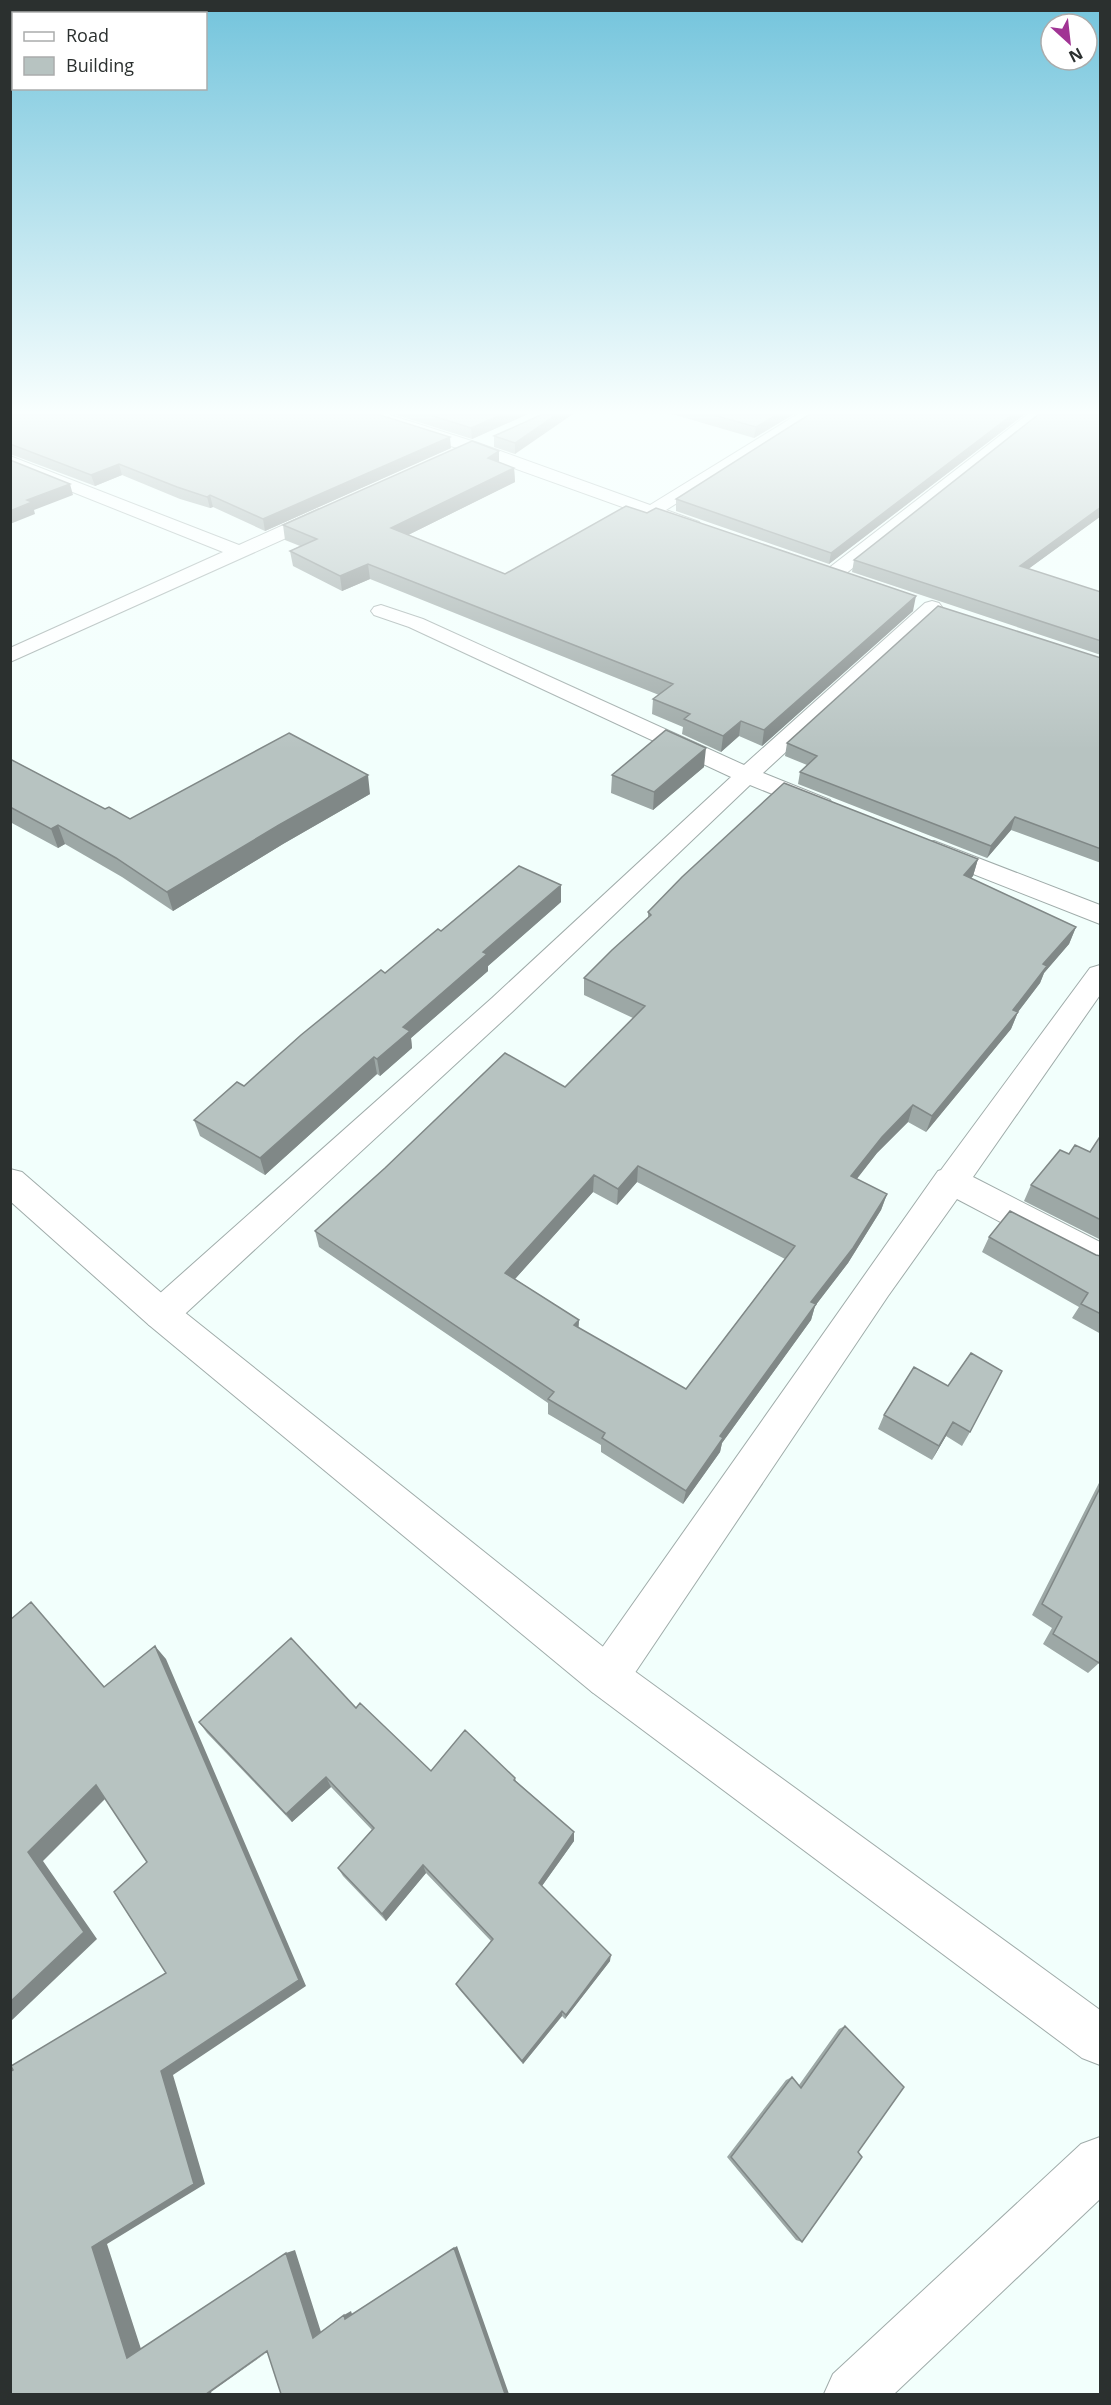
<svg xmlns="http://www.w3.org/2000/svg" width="1111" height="2405" font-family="'Open Sans',sans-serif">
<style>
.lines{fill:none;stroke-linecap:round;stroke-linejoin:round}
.street-casing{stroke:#a0acaa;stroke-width:2}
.secondary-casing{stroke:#a0acaa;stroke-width:2}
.street{fill:#fff;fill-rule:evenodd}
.secondary{fill:#fff;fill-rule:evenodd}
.wall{fill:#9da8a6;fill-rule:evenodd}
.shaded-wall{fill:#808887}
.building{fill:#b7c3c1;stroke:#808887;stroke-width:1.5;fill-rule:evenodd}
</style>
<rect width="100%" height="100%" fill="#f2fffc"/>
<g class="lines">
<g class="street-casing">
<path id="street" d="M363,414H387L478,443L650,505L798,414H817L666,510L699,522L701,526L699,530L692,532L466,451L365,418Z
M1028,414H1046L839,579H825L822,575L825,571Z
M10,456L239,545L319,509H333L335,513L333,517L10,662V648L223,552L10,467Z
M932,601L939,603L942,607L939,611L763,773L830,800L833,805L830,810L821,812L812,810L750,785L512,1012L173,1325L161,1329L149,1325L143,1314L149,1303L492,998L731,777L409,627L374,615L371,611L374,607L381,605L423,619L744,765L925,603Z
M934,841L1100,905V924L925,855L921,849L925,843Z
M1100,965V995L973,1177L1100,1242V1272L1088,1268L957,1199L888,1296L622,1692L607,1698L592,1692L586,1677L592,1662L938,1171L941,1170L1090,968Z
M1100,2137V2199L894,2394H824L833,2374L1081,2144Z"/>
</g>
<g class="secondary-casing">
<path id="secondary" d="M10,1169L22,1172L173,1303L622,1662L1100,2010V2065L1082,2058L592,1692L149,1325L10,1201Z"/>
</g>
<use href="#street" class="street"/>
<use href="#secondary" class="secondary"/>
</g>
<path class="wall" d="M10,414L451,448L265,531L213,507L210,508L180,499L122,475L95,486L10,454Z
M393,414H528L472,439Z
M543,414L515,454L494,447V436Z
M672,414H794L754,438Z
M1025,414L829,564L676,511V499Z
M1101,414V516L1028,569L1101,592V655L852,572L854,560Z
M499,462L514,468L515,482L408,535L505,574L913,611L762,746L739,736L721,752L682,734L683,727L652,714L653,699L659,695L370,579L342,591L293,566L290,551L300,546L285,540L283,525Z
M1101,658V863L1011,830L987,858L798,784L800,772L807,765L785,756L787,743Z
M10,759L105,809L130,819L370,794L283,844L173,911L122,877L65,844L58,848L10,822Z
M704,767L653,810L611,793L612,775Z
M978,859L973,876L970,878L1076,927L1069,944L1044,973L1040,983L1018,1012L1011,1029L926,1132L908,1122L877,1153L856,1179L887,1194L881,1210L848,1263L815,1306L811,1320L722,1443L720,1452L683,1504L601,1452V1445L548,1414V1403L319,1247L315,1231L565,1087L633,1018L584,995V978L648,918V912ZM637,1182L785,1259L686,1389L578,1328L579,1320L515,1279L593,1192L617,1205Z
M561,902L488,966V971L411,1038L412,1048L380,1076L377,1074L265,1175L200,1136L194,1120L244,1086L385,973L441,931Z
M1101,1135V1240L1024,1201L1031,1185L1069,1154L1090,1152Z
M989,1237L1101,1256V1334L1072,1318L1079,1307L982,1252Z
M914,1367L970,1432L962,1446L946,1436L932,1460L878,1429L884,1415Z
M1101,1479V1658L1099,1663L1088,1673L1043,1644L1052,1628L1032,1615Z
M356,1708L431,1771L515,1778L516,1781L574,1832V1841L542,1886L610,1961L565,2019L562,2016L523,2064L459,1989L456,1984L491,1941L426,1873L386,1921L343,1876L338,1868L372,1830L331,1787L292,1822L207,1733L199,1722Z
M845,2026L858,2152L802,2242L796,2240L727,2157L786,2080L792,2077L799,2085L839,2029Z"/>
<path class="shaded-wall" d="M503,414H528L472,439L471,428Z
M557,414H573L515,454V443Z
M778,414H794L754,438L756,427Z
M1013,414H1025L829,564L831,553Z
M450,437L451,448L265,531L263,519Z
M499,451V465L488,458Z
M119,464L122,475L95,486L91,475Z
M514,468L515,482L392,543L391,528Z
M70,484L73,495L34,510L35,514L10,524V511L27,500Z
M210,495L213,507L210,508L207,497Z
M1101,507V516L1016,578L1020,566Z
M368,564L370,579L342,591L340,576Z
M916,596L913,611L762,746L764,730Z
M741,721L739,736L721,752L723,736Z
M706,748L704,767L653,810L654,792Z
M368,775L370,794L283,844L173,911L167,892L279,825Z
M1015,817L1011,830L987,858L991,846Z
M58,825L65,844L58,848L51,829Z
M978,859L973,876L959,893L964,875Z
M561,885V902L488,966V971L411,1038L412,1048L380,1076L377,1059L403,1027L483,952Z
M1076,927L1069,944L1044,973L1040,983L1011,1021L1018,1012L1011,1029L926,1132L932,1116L1043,964Z
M374,1057L377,1074L265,1175L260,1158Z
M913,1105L908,1122L877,1153L846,1193L851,1176L882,1137Z
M638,1166L637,1182L617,1205L618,1189Z
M594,1175L593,1192L506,1289L505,1273Z
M887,1194L881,1210L848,1263L815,1306L811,1320L722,1443L720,1452L683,1504L686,1491L720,1436L811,1302Z
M579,1320L578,1335L574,1325Z
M953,1422L946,1436L932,1460L939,1446Z
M31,1602L44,1617L115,1699L104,1687Z
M155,1646L166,1659L306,1986L173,2075L205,2184L107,2244L142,2352L127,2358L92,2247L161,2071L299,1980Z
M326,1777L331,1787L292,1822L286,1814Z
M96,1785L109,1795L43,1861L97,1939L10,2022V2002L28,1852Z
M574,1832V1841L539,1890V1883Z
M423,1865L426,1873L386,1921L382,1914Z
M611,1955L610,1961L565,2019L566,2015Z
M562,2011V2016L523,2064L522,2061Z
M457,2246L509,2394H505L454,2248Z
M295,2250L321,2332L313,2338L286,2253Z
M351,2311L352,2314L345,2319L344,2315Z
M277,2345L211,2392L212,2394H206Z"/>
<path class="building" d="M10,414H377L450,437L263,519L210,495L207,497L177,487L119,464L91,475L10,444Z
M427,414H503L471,428Z
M543,414H557L515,443L494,436Z
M710,414H778L756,427Z
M810,414H1013L831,553L676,499Z
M1039,414H1101V507L1020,566L1101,592V641L854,560Z
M472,441L499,451L488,458L514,468L391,528L505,574L626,506L647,513L656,508L916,596L764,730L741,721L723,736L684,719L690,714L653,699L673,684L368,564L340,576L290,551L317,539L283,525Z
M10,460L70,484L27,500L32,502L10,511Z
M938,606L1101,658V849L1015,817L991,846L800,772L817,756L787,743Z
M666,730L706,748L654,792L612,775Z
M289,733L368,775L279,825L167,892L116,858L58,825L51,829L10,807V759L105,809L109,807L130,819Z
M784,783L978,859L964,875L1076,927L1043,964L1047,966L1013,1010L1018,1012L932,1116L913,1105L882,1137L851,1176L887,1194L853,1248L811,1302L816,1304L720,1436L723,1438L686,1491L602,1438L605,1433L548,1399L554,1392L315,1231L385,1168L505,1053L565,1087L645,1006L584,978L612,950L651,915L648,912L682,877ZM638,1166L795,1246L686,1389L574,1325L579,1320L505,1273L594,1175L618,1189Z
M519,866L561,885L483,952L487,954L403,1027L410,1031L377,1059L374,1057L260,1158L194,1120L237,1082L244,1086L301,1035L381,970L385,973L438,929L441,931Z
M1101,1135V1220L1031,1185L1060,1150L1069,1154L1075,1145L1090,1152Z
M1010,1211L1096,1255L1101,1256V1314L1081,1304L1088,1293L989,1237Z
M971,1353L1002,1371L970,1432L953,1422L939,1446L884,1415L914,1367L948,1386Z
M1101,1486V1658L1099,1663L1053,1634L1062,1617L1042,1604Z
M31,1602L104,1687L155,1646L299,1980L161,2071L194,2184L92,2247L127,2358L286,2253L313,2338L344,2315L345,2319L454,2248L505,2394H281L267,2351L206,2394H10V2072L13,2070L11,2066L166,1973L114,1892L147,1862L96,1785L28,1852L84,1932L10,2002V1620Z
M291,1638L356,1708L360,1703L431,1771L465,1730L515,1778L514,1780L574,1832L539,1883L611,1955L566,2015L562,2011L522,2061L456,1984L493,1939L423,1865L382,1914L338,1868L374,1828L326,1777L286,1814L199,1722Z
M845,2026L904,2087L858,2152L862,2157L802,2242L731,2157L792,2077L801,2088Z"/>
<linearGradient id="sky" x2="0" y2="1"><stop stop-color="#73c4dc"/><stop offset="0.55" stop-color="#f9fffe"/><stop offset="1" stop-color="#f9fffe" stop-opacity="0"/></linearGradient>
<rect width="1111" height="750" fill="url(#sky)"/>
<rect width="1111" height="2405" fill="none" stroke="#2b302f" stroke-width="24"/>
<rect x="12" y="12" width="195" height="78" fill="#ffffff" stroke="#aaacac" stroke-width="1.5"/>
<rect x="24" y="32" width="30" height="9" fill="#ffffff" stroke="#aaacac" stroke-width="1.5"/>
<text x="66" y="42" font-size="18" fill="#2b302f">Road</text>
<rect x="24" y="57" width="30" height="18" fill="#b7c3c1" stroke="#aaacac" stroke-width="1.5"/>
<text x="66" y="72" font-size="18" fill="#2b302f">Building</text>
<g transform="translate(1069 42) rotate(153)"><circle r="28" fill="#ffffff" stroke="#aaacac" stroke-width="1.5"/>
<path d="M0-4.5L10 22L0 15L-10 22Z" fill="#a13494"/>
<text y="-9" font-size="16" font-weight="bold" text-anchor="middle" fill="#2b302f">N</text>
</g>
</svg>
